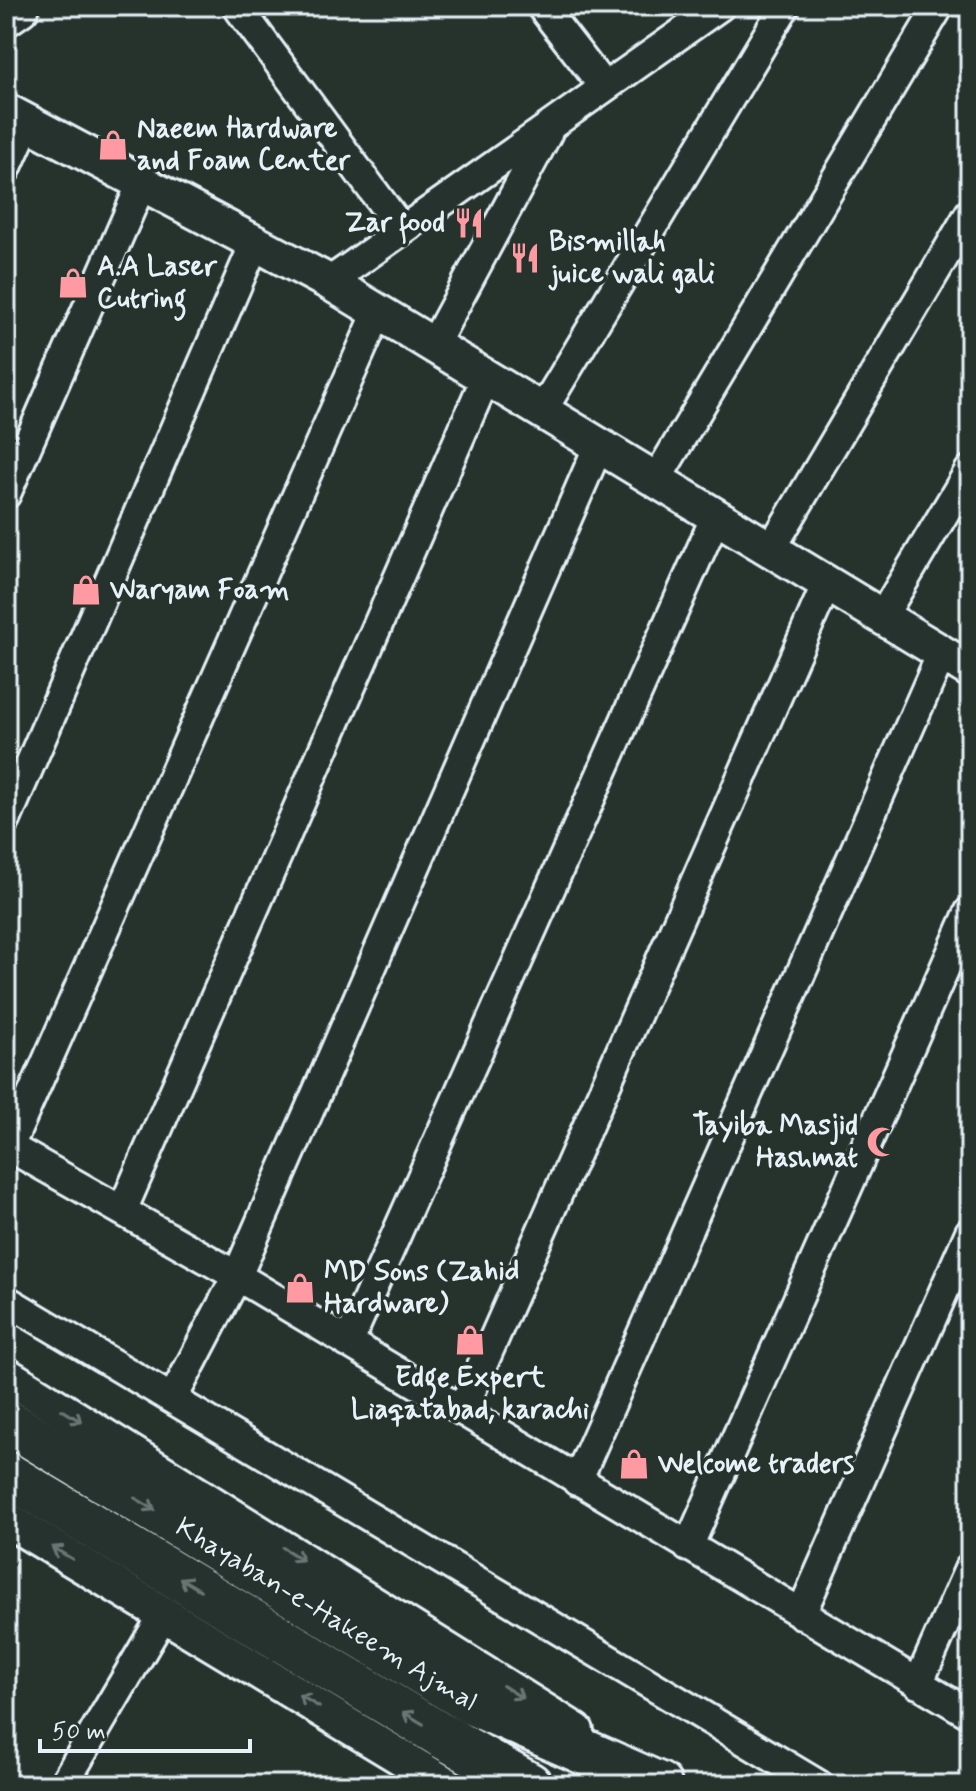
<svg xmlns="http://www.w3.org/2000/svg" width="976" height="1791" font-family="Mynerve,sans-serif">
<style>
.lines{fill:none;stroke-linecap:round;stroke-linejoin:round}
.minor-casing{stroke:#e8f1f8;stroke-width:34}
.tertiary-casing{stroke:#e8f1f8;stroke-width:40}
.secondary-casing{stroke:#e8f1f8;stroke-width:46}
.trunk-casing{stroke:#e8f1f8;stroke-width:50}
.minor{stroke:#26332d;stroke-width:28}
.tertiary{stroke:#26332d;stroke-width:34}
.secondary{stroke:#26332d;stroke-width:40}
.trunk{stroke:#26332d;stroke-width:44}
.oneway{stroke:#6a7674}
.labels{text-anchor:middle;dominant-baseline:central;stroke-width:7;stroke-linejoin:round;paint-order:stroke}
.poi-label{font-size:28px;font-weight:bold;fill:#e8f1f8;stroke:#26332d;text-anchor:start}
.street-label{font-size:28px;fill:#e8f1f8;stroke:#26332d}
</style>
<rect width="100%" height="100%" fill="#26332d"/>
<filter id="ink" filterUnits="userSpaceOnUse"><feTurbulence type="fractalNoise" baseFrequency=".0125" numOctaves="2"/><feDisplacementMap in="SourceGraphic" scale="16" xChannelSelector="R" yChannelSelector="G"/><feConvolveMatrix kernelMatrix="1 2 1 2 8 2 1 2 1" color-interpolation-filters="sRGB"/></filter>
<g filter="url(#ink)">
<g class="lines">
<g class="minor-casing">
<path id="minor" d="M237,6L402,230
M541,6L604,87
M6,169L27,122
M329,282L720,6
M433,346L548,132
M542,411L785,6
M656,480L939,6
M6,494L142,183
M771,549L970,213
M882,617L970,470
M6,820L255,243
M6,1145L237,1276L970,1714
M9,1147L378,312
M122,1211L486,377
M6,1300L819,1785
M348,1343L716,516
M173,1398L237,1276L599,445
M462,1411L827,583
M577,1481L942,653
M688,1547L970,911
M801,1614L970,1232
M918,1684L970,1567
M63,1785L164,1614"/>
</g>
<g class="tertiary-casing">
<path id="tertiary" d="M6,111L329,282L970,670
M6,1375L576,1731
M6,1519L447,1785"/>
</g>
<g class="secondary-casing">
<path id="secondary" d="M6,15L19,6"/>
</g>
<g class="trunk-casing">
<g id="trunk">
<path id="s1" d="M6,1421L471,1702L659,1785"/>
<path d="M6,1474L439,1734L529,1785"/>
</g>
</g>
<use href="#minor" class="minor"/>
<use href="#tertiary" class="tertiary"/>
<use href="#secondary" class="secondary"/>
<use href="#trunk" class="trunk"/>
</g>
<defs><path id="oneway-shaft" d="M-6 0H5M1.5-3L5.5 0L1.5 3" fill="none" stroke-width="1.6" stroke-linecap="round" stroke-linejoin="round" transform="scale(2)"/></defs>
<g class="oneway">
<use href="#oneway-shaft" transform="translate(72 1416) rotate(32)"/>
<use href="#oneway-shaft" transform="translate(145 1504) rotate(31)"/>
<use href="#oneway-shaft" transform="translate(62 1553) rotate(-149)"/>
<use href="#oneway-shaft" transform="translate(293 1554) rotate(32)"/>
<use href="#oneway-shaft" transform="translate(190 1584) rotate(-149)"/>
<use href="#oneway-shaft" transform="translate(513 1692) rotate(32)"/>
<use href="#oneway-shaft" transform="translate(309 1701) rotate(-149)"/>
<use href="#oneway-shaft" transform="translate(413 1718) rotate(-149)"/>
</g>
</g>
<defs>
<g id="shop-bare" transform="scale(2.4)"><path d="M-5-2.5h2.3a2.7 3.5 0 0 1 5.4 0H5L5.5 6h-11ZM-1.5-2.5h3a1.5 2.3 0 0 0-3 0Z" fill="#ff9aa2" stroke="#26332d" stroke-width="2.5" paint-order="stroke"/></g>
<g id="restaurant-bare" transform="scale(2.4)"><path d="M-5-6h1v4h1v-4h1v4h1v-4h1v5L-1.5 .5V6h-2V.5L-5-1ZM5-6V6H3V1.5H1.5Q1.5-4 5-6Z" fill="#ff9aa2" stroke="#26332d" stroke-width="2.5" paint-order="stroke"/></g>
<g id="mosque-bare" transform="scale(2.4)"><path d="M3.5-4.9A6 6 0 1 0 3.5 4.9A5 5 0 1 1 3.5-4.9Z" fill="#ff9aa2" stroke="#26332d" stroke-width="2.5" paint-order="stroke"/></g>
</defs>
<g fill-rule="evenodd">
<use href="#shop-bare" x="113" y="145"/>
<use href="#restaurant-bare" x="469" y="223"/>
<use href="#restaurant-bare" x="525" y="258"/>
<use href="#shop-bare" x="73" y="283"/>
<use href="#shop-bare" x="86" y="590"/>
<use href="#mosque-bare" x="882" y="1142"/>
<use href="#shop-bare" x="300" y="1288"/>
<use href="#shop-bare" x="470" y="1340"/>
<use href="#shop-bare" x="634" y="1464"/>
</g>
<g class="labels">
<g class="poi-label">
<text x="137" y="129">Naeem Hardware<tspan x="137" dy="32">and Foam Center</tspan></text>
<text x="445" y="223" text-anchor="end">Zar food</text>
<text x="549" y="242">Bismillah<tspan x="549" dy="32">juice wali gali</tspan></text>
<text x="97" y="267">A.A Laser<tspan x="97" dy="32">Cutring</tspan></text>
<text x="110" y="590">Waryam Foam</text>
<text x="858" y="1126" text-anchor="end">Tayiba Masjid<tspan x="858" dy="32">Hashmat</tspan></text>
<text x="324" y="1272">MD Sons (Zahid<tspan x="324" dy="32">Hardware)</tspan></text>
<text x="470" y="1378" text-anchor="middle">Edge Expert<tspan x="470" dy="32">Liaqatabad, karachi</tspan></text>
<text x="658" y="1464">Welcome traders</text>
</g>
<g class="street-label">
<text stroke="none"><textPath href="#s1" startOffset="374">Khayaban-e-Hakeem Ajmal</textPath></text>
</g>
</g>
<rect width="976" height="1791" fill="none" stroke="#26332d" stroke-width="32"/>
<rect x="16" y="16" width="944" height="1759" fill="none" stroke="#e8f1f8" stroke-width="3" filter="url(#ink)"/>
<path d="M40 1739v12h210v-12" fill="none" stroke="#e8f1f8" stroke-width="4"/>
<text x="52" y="1739" font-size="24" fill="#e8f1f8" stroke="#26332d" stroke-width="6" paint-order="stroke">50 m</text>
</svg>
